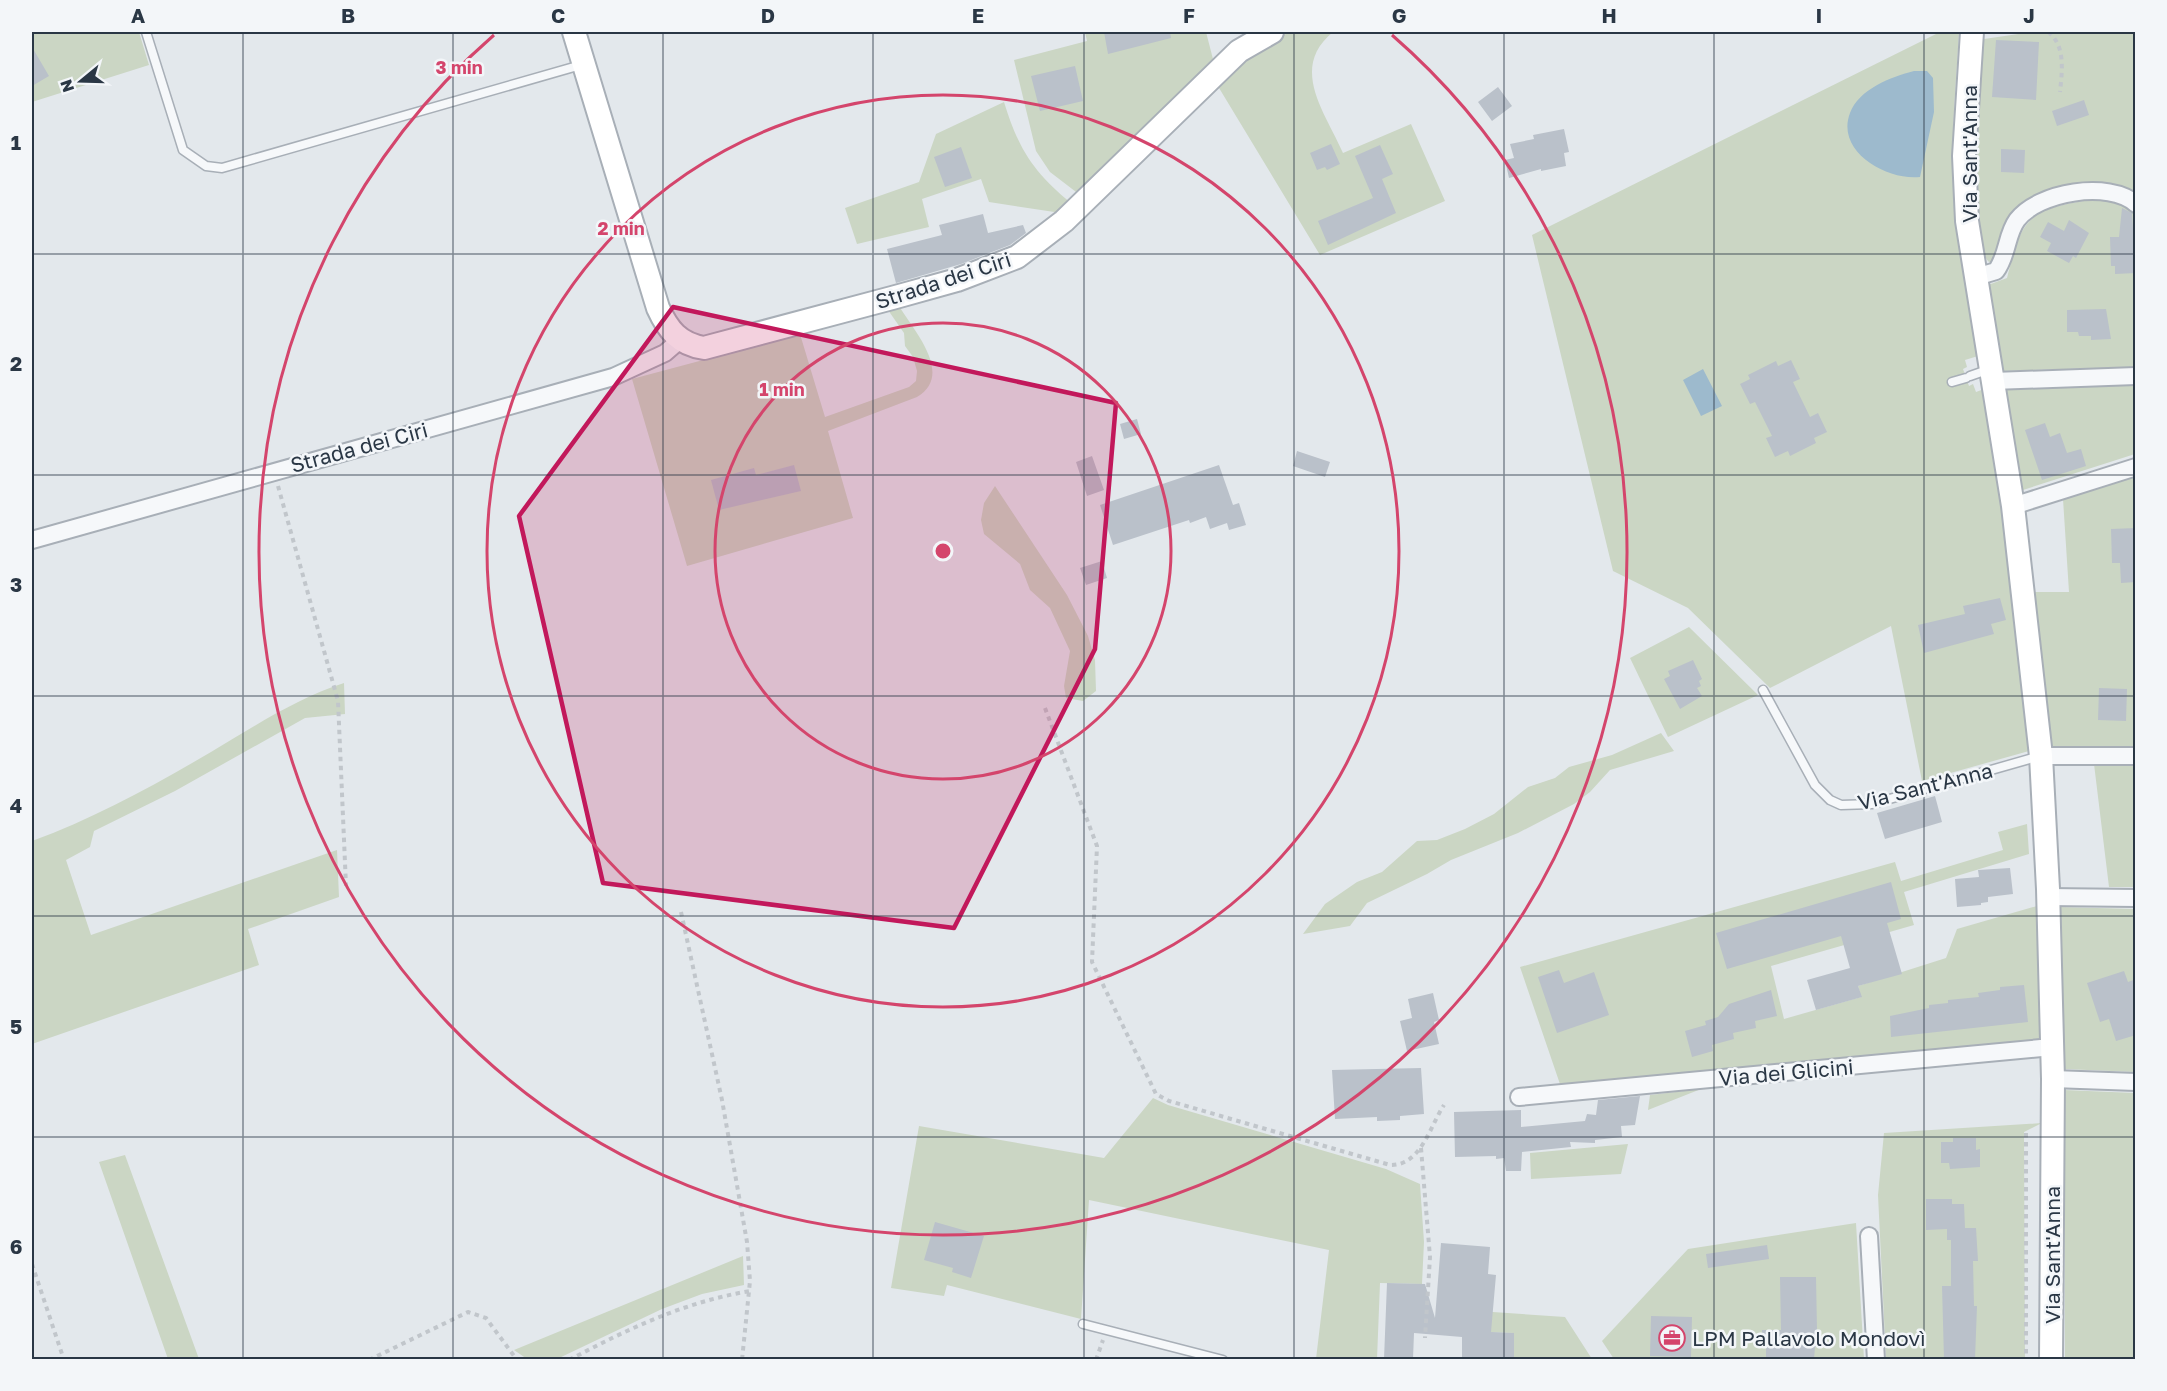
<svg xmlns="http://www.w3.org/2000/svg" width="2167" height="1391" font-family="'Golos Text',sans-serif">
<style>
.green{fill:#cbd6c4}
.water{fill:#9dbacd}
.building{fill:#bac1ca}
.lines{fill:none;stroke-linecap:round;stroke-linejoin:round}
.lane-casing{stroke:#a8afb7;stroke-width:11}
.street-casing{stroke:#a8afb7;stroke-width:20}
.secondary-casing{stroke:#a8afb7;stroke-width:26}
.path{stroke:#c1c6cb;stroke-width:4;stroke-dasharray:4.5 4.5;stroke-linecap:butt}
.lane{stroke:#f6f8fa;stroke-width:8}
.street{stroke:#f6f8fa;stroke-width:16}
.secondary{stroke:#fff;stroke-width:22}
.marked{fill:#c2185b;fill-opacity:0.2;stroke:#c2185b;stroke-width:4.5;stroke-linejoin:round}
.grid{fill:none;stroke:#2a3745;stroke-width:1.5;stroke-opacity:0.55}
.ring{fill:none;stroke:#d4456c;stroke-width:3}
.labels{text-anchor:middle;dominant-baseline:central;stroke-width:5;stroke-linejoin:round;paint-order:stroke}
.street-label{font-size:21px;fill:#2a3745;stroke:#f3f6f9}
.poi-label{font-size:21px;fill:#2a3745;stroke:#f3f6f9;text-anchor:start}
.centre{fill:#d4456c;stroke:#f3f6f9;stroke-width:3}
.ring-label{font-size:18px;text-anchor:middle;font-weight:bold;fill:#d4456c;stroke:#f3f6f9;stroke-width:5;stroke-linejoin:round;paint-order:stroke}
.neatline{fill:none;stroke:#2a3745;stroke-width:2}
.grid-label{font-size:20px;text-anchor:middle;font-weight:bold;fill:#2a3745}
</style>
<rect width="100%" height="100%" fill="#e3e8ec"/>
<path class="green" d="M32,32H139L149,65L32,102Z
M1085,32H1206L1214,63L1080,195L1050,172L1036,151L1014,60L1087,41Z
M1291,32H1333C1289,68 1325,112 1343,153L1411,124L1445,201L1320,255L1216,83L1268,41Z
M1937,32H1959C1956,86 1950,142 1954,197C1958,250 1969,303 1978,356L1965,360L1967,367L1963,369L1969,386L1973,384L1976,392L1984,389L2010,566L2029,751L1922,781L1891,626L1770,688L1688,608L1613,571L1532,235L1936,34Z
M2032,32H2135V193C2103,176 2071,185 2039,196L1994,261L1989,262C1967,244 1981,73 1984,39Z
M1004,102C1018,148 1033,172 1071,203L1061,213L989,202L981,179L922,199L929,227L857,244L845,208L919,182L936,134Z
M2089,200C2108,200 2120,202 2135,214V367L2003,371L1988,285L2007,278C2022,219 2026,210 2089,200Z
M899,306C915,332 954,375 917,397L828,431L853,518L687,566L632,379L800,334L825,417L909,387L916,381L917,371L913,357L905,346L904,333L888,310Z
M2135,385V454L2023,490L2006,389Z
M2135,477V747H2051L2035,592H2069L2063,499Z
M995,486L1067,595L1088,636L1095,660L1096,691L1083,701L1066,698L1064,686L1070,651L1050,608L1030,590L1020,564L984,534L981,520L984,503Z
M1689,627L1758,695L1668,737L1630,658Z
M344,683L345,714L305,718L175,791L94,831L90,847L66,860L91,935L337,850L339,897L248,929L259,965L32,1044V841C95,818 153,786 211,752C253,727 297,698 344,683Z
M1661,733L1674,751L1610,770L1590,792L1574,804L1518,833L1451,860L1427,874L1367,903L1350,926L1303,934L1325,904L1357,882L1382,872L1417,841L1437,840L1465,829L1494,814L1528,787L1555,778L1569,767L1612,755Z
M2094,764L2135,765V887H2109Z
M2027,824L2029,854L1904,892L1914,925L1771,966L1784,1019L1861,997L1858,986L1946,958L1957,929L2037,906L2043,1039L1561,1087L1520,967L1895,862L1901,881L2003,850L1998,832Z
M2059,907L2135,909V1072L2064,1069Z
M1701,1089L1648,1110L1650,1095Z
M2064,1090L2135,1093V1359H2065Z
M1153,1098L1168,1105L1386,1169L1420,1184L1424,1242L1422,1284L1380,1283L1377,1359H1316L1329,1250L1089,1200L1081,1319L947,1285L944,1296L891,1288L919,1126L1104,1158Z
M2042,1123L2024,1132L2025,1359H1886L1878,1195L1884,1133Z
M1628,1144L1621,1174L1531,1179L1530,1153Z
M125,1155L199,1359H168L99,1162Z
M1856,1223L1864,1359H1614L1602,1341L1688,1249Z
M743,1256L744,1285L702,1294L662,1309L557,1359H527L514,1350Z
M1478,1311L1565,1317L1592,1359H1514V1333L1476,1332Z"/>
<path class="water" d="M1914,71H1927L1933,78L1934,112L1920,177C1888,181 1835,152 1850,113C1859,89 1891,77 1914,71Z
M1703,369L1722,406L1701,416L1683,380Z"/>
<path class="building" d="M1104,32H1170L1171,38L1108,54Z
M1996,40L2039,42L2036,100L1992,97Z
M32,47L49,76L32,86Z
M1075,66L1083,101L1040,111L1031,76Z
M1498,87L1512,106L1492,121L1478,102Z
M2084,100L2089,115L2057,126L2052,111Z
M1564,129L1569,152L1564,153L1566,166L1541,171V169L1509,178L1505,160L1514,158L1510,144L1534,139L1533,135Z
M1331,144L1340,164L1327,170L1325,167L1317,170L1310,153Z
M1380,145L1393,174L1382,179L1396,213L1328,245L1318,221L1373,198L1355,156Z
M961,147L972,178L945,187L934,157Z
M2001,149L2025,150L2024,173L2001,172Z
M2122,208L2132,213L2136,273L2115,274V266H2111L2110,237H2119Z
M983,214L988,233L1023,225L1026,233L1010,245L961,264L896,283L887,249L942,235L939,225Z
M2069,220L2089,233L2076,258L2073,256L2069,263L2047,251L2051,243L2040,237L2048,222L2064,231Z
M2106,309L2111,339L2091,340V336H2079L2078,332H2067V310Z
M1791,360L1800,379L1793,382L1810,417L1818,413L1827,432L1814,438L1816,443L1790,456L1788,451L1775,457L1766,438L1772,436L1755,402L1750,404L1740,384L1750,379L1748,375L1776,361L1778,366Z
M1137,419L1141,434L1124,439L1120,424Z
M2045,423L2050,437L2060,433L2067,453L2081,449L2086,466L2042,480L2025,430Z
M1297,451L1330,462L1325,477L1293,466Z
M1092,456L1104,490L1087,496L1076,462Z
M794,465L801,491L719,510L711,480L754,468L756,475Z
M1219,465L1233,505L1239,503L1246,525L1229,530L1227,523L1210,529L1206,517L1190,523L1189,520L1113,545L1100,505Z
M2136,528V582L2121,583L2120,563H2112L2111,529Z
M1102,561L1107,578L1086,585L1080,568Z
M2000,598L2006,620L1991,624L1994,634L1924,653L1918,625L1965,614L1963,606Z
M1693,660L1702,679L1699,681L1701,686L1697,688L1702,696L1680,709L1664,679L1670,676L1668,671Z
M2099,688L2127,689L2126,721L2098,720Z
M1935,796L1942,822L1885,839L1877,813Z
M2010,868L2013,894L1988,897V902L1981,903V905L1957,907L1955,879L1979,877L1978,870Z
M1891,882L1901,919L1887,923L1902,974L1858,986L1862,997L1816,1010L1807,980L1850,968L1841,936L1727,969L1716,933Z
M1559,970L1564,983L1594,972L1609,1015L1557,1033L1538,977Z
M2124,971L2128,982L2136,979V1035L2116,1041L2109,1019L2100,1022L2087,983Z
M2024,985L2028,1022L1891,1037L1890,1016L1929,1008V1005L1948,1003V1000L1979,997L1978,993L2000,990V987Z
M1771,990L1777,1016L1755,1021L1756,1028L1733,1033L1734,1039L1712,1045L1713,1051L1692,1057L1685,1031L1706,1025L1705,1021L1718,1017L1729,1004Z
M1433,993L1439,1020L1434,1022L1439,1044L1407,1051L1400,1021L1412,1018L1408,999Z
M1421,1068L1424,1114L1400,1116V1120L1377,1121V1117L1335,1119L1332,1070Z
M1640,1096L1635,1125L1621,1126L1622,1137L1595,1140V1143L1570,1142L1571,1147L1522,1152L1521,1171H1506L1504,1158L1496,1159V1156L1455,1157L1454,1112L1521,1110V1127L1585,1121L1587,1114L1596,1115L1598,1100Z
M1953,1138H1976V1150L1980,1149V1167L1950,1169L1949,1163H1941V1142H1953Z
M1926,1199H1952V1204H1964L1965,1228H1976L1978,1261H1973L1974,1306H1977L1975,1359H1944L1942,1286H1951V1240H1947V1229L1926,1230Z
M935,1222L984,1236L971,1278L952,1272L953,1268L924,1260Z
M1441,1243L1490,1247L1488,1274L1496,1275L1491,1332L1514,1333V1359H1462V1337L1414,1333L1413,1359H1384L1387,1283L1425,1284L1435,1318Z
M1767,1245L1769,1259L1708,1268L1706,1254Z
M1780,1277H1816L1817,1330H1821L1820,1347H1815L1814,1359H1766V1347L1762,1346V1330H1781Z
M1651,1316L1692,1317L1691,1357L1650,1356Z"/>
<g class="lines">
<g class="lane-casing">
<path id="lane" d="M146,32L183,150L206,166L222,168L581,65
M1970,376L1990,369
M1952,382L1966,378
M1763,690L1815,785L1830,800L1841,805L1872,804L2040,756
M1083,1324L1223,1360"/>
</g>
<g class="street-casing">
<path id="street" d="M1976,277L1996,271C2008,255 2006,235 2017,220C2038,192 2109,180 2136,204
M1993,381L2136,376
M2013,506L2136,467
M32,540L613,377L665,353L680,340
M2041,756H2136
M2048,897L2136,898
M2053,1079L2136,1082
M1519,1097L2052,1047
M1869,1236L1876,1360"/>
</g>
<g class="secondary-casing">
<path id="secondary" d="M574,32L658,308C668,330 679,344 704,348L892,298L957,280L1017,257L1064,221L1239,51L1272,32
M1972,32L1964,156L1967,221L2013,506L2041,756L2048,889L2053,1079L2051,1360"/>
</g>
<path class="path" d="M2048,32C2066,45 2062,72 2060,92
M278,486L338,701L346,886
M1045,708L1097,846L1092,962L1156,1094L1169,1101L1390,1165C1421,1166 1430,1126 1444,1105
M681,912L722,1100L747,1242L750,1281L742,1360
M2026,1133V1360
M1421,1148L1430,1257L1425,1338
M32,1264L64,1360
M369,1360L468,1312L486,1318L517,1360
M569,1360C628,1329 684,1302 750,1291
M1096,1360L1103,1340"/>
<use href="#lane" class="lane"/>
<use href="#street" class="street"/>
<use href="#secondary" class="secondary"/>
</g>
<path class="marked" d="M673,307L1116,403L1095,649L954,928L603,883L519,516Z"/>
<path class="grid" d="M243,32V1360M453,32V1360M663,32V1360M873,32V1360M1084,32V1360M1294,32V1360M1504,32V1360M1714,32V1360M1924,32V1360M32,254H2136M32,475H2136M32,696H2136M32,916H2136M32,1137H2136"/>
<g class="ring">
<circle cx="943" cy="551" r="228"/>
<circle cx="943" cy="551" r="456"/>
<path d="M1392 35A684 684 0 1 1 494 35"/>
</g>
<defs>
<g id="office-ring" transform="scale(1.35)"><circle r="9.5" fill="#f3f6f9" stroke="#d4456c" stroke-width="1.5"/><path d="M-6-3h4V-5.5h4V-3h4V5H-6ZM-1-4.5V-3h2v-1.5ZM-6 0V1H6V0Z" fill="#d4456c"/></g>
</defs>
<g fill-rule="evenodd">
<use href="#office-ring" x="1672" y="1338"/>
</g>
<g class="labels">
<g class="street-label">
<text transform="translate(1969 154) rotate(-90)">Via Sant'Anna</text>
<text transform="translate(943 280) rotate(-18)">Strada dei Ciri</text>
<text transform="translate(359 447) rotate(-15)">Strada dei Ciri</text>
<text transform="translate(1925 786) rotate(-14)">Via Sant'Anna</text>
<text transform="translate(1786 1072) rotate(-5)">Via dei Glicini</text>
<text transform="translate(2052 1255) rotate(-90)">Via Sant'Anna</text>
</g>
<g class="poi-label">
<text x="1692" y="1338">LPM Pallavolo Mondovì</text>
</g>
</g>
<circle cx="943" cy="551" r="9" class="centre"/>
<g class="ring-label">
<text x="459" y="74">3 min</text>
<text x="621" y="235">2 min</text>
<text x="782" y="396">1 min</text>
</g>
<rect width="2167" height="1391" fill="none" stroke="#f3f6f9" stroke-width="66"/>
<g transform="translate(81 81) rotate(251)" stroke="#f3f6f9" stroke-width="4.5" paint-order="stroke">
<path d="M0-4.5L10 22L0 15L-10 22Z" fill="#2a3745"/>
<text y="-9" font-size="16" font-weight="bold" text-anchor="middle" fill="#2a3745">N</text>
</g>
<rect x="33" y="33" width="2101" height="1325" class="neatline"/>
<g class="grid-label">
<text x="138" y="23">A</text>
<text x="348" y="23">B</text>
<text x="558" y="23">C</text>
<text x="768" y="23">D</text>
<text x="978" y="23">E</text>
<text x="1189" y="23">F</text>
<text x="1399" y="23">G</text>
<text x="1609" y="23">H</text>
<text x="1819" y="23">I</text>
<text x="2029" y="23">J</text>
<text x="16" y="150">1</text>
<text x="16" y="371">2</text>
<text x="16" y="592">3</text>
<text x="16" y="813">4</text>
<text x="16" y="1034">5</text>
<text x="16" y="1254">6</text>
</g>
</svg>
